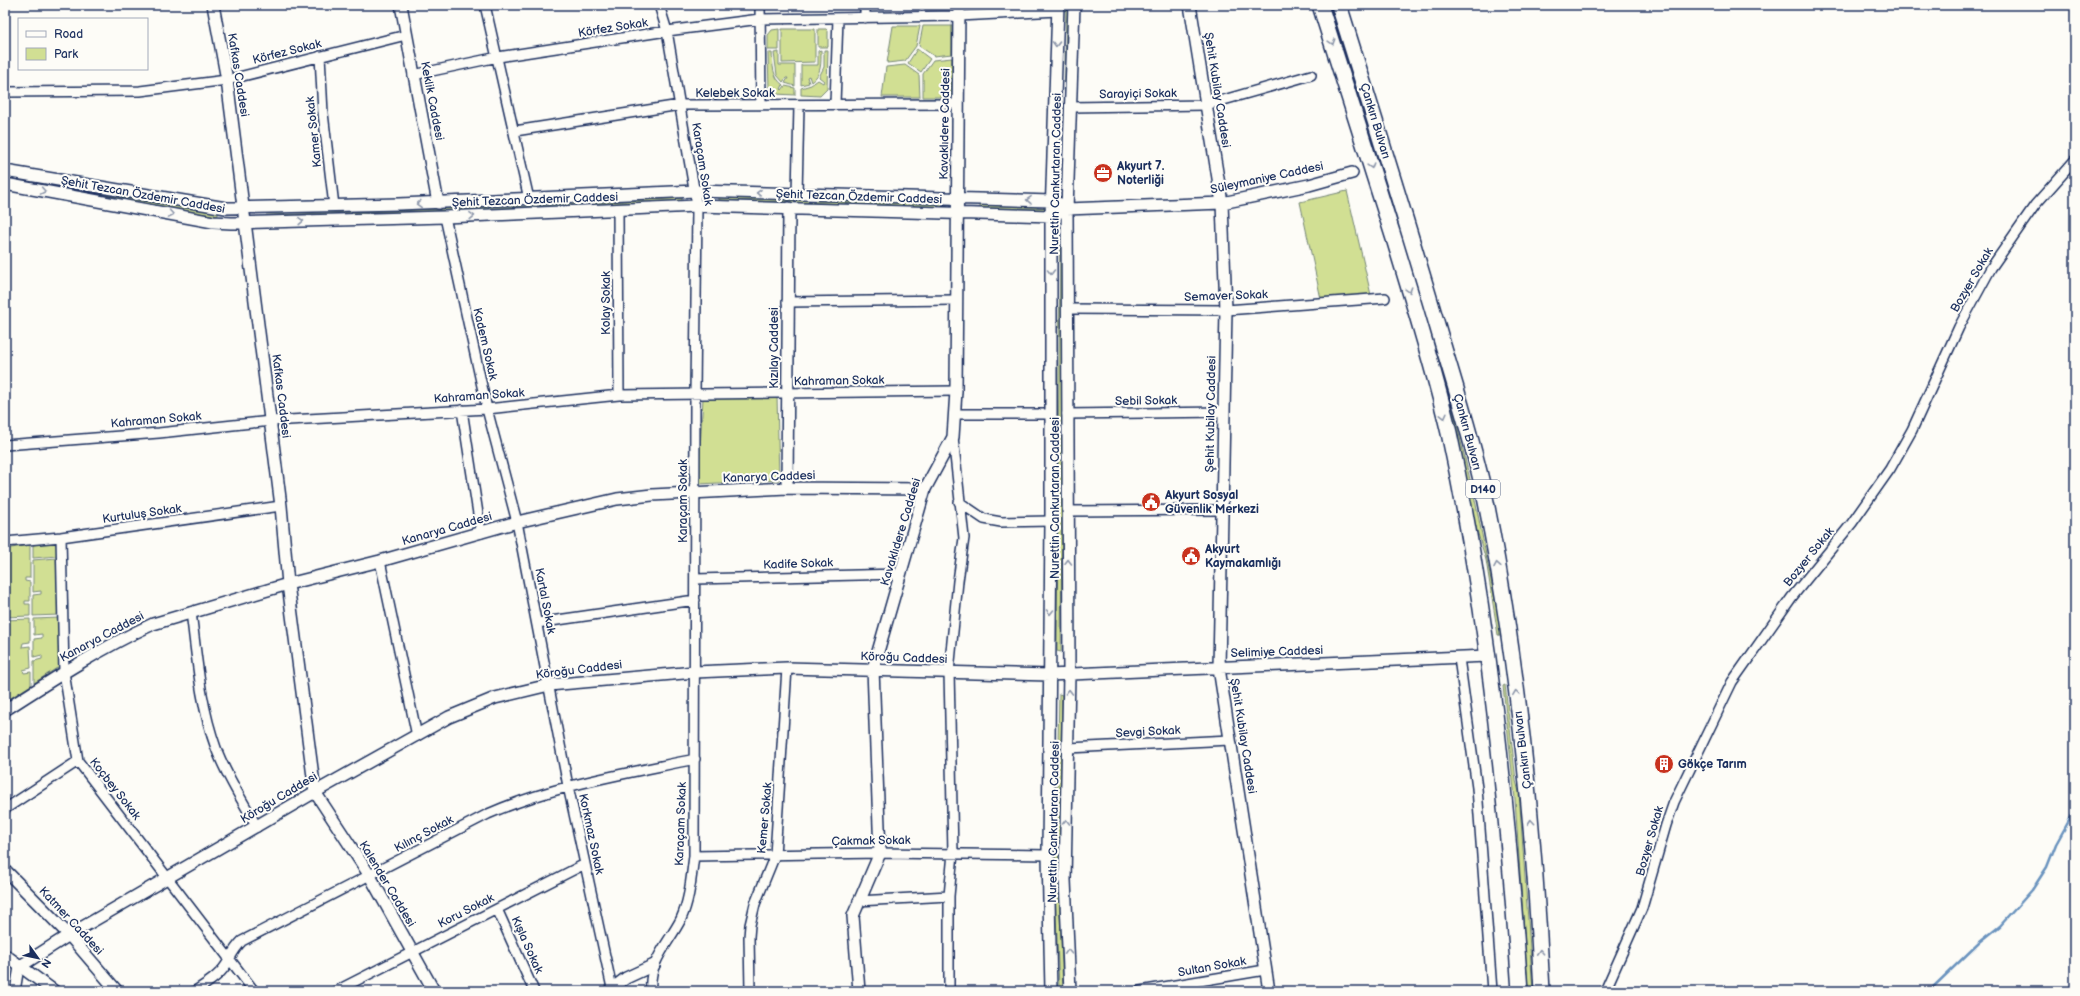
<svg xmlns="http://www.w3.org/2000/svg" width="2080" height="996" font-family="'Balsamiq Sans',sans-serif">
<style>
.green{fill:#d1df93;stroke:#768778}
.lines{fill:none;stroke-linecap:round;stroke-linejoin:round}
.stream{stroke:#6a93be;stroke-width:2.5}
.minor-casing{stroke:#1b2f5e;stroke-width:12}
.tertiary-casing{stroke:#1b2f5e;stroke-width:14}
.trunk-casing{stroke:#1b2f5e;stroke-width:18}
.minor{stroke:#fdfcf7;stroke-width:9}
.tertiary{stroke:#fdfcf7;stroke-width:11}
.trunk{stroke:#fdfcf7;stroke-width:15}
.oneway{stroke:#8c96aa}
.labels{text-anchor:middle;dominant-baseline:central;stroke-width:4;stroke-linejoin:round;paint-order:stroke}
.shield{fill:#fdfcf7;stroke:#5f6c8c;stroke-width:1}
.shield-label{font-size:11px;font-weight:bold;fill:#1b2f5e}
.street-label{font-size:12px;fill:#1b2f5e;stroke:#fdfcf7}
.poi-label{font-size:12px;font-weight:bold;fill:#1b2f5e;stroke:#fdfcf7;text-anchor:start}
</style>
<rect width="100%" height="100%" fill="#fdfcf7"/>
<filter id="ink" filterUnits="userSpaceOnUse"><feTurbulence type="fractalNoise" baseFrequency=".025" numOctaves="2"/><feDisplacementMap in="SourceGraphic" scale="8" xChannelSelector="R" yChannelSelector="G"/><feConvolveMatrix kernelMatrix="1 2 1 2 8 2 1 2 1" color-interpolation-filters="sRGB"/></filter>
<g filter="url(#ink)">
<path class="green" d="M1066,5H1069L1063,184Z
M1327,5H1332L1379,151L1447,383L1476,505L1502,635H1498L1486,560L1475,524L1461,462Z
M893,26H920L916,46L905,61L887,63Z
M923,26H952V54L934,56L919,46Z
M779,29V50H768V35L772,30Z
M782,29H815V62L782,63Z
M818,29H826L828,31V47H818Z
M917,49L930,59L921,72L908,63Z
M821,50C821,63 822,74 811,82L809,76L807,77L809,83L801,85V65H818V51Z
M824,50H828L827,89L820,96L801,95V88L811,85L818,80L823,83L824,81L819,77L824,67Z
M779,52V65H795V86L785,83L788,78H786L783,82L777,75L774,53Z
M768,53H772C773,65 772,77 783,85L781,89L782,90L785,86L795,88V95L775,94L769,90Z
M952,58L951,97H923V74L933,60Z
M905,65L919,75L920,97H882L886,67Z
M5,177L28,181L219,213L217,216L24,183L5,180Z
M1347,191L1371,295L1321,299L1300,202Z
M719,197L947,204V207L719,200Z
M682,198V201L530,209L266,217V215L531,206Z
M980,205L1048,206V210L980,208Z
M1060,225L1064,226L1061,652L1057,651Z
M777,396L779,480L698,484L703,397Z
M54,542L57,544V556L33,558V545Z
M30,545V578H25V581L30,582V601H25V604H30V616L5,617V549Z
M57,558L59,615L33,616V595L41,594V591L33,592V560Z
M59,618L60,666L34,683V661L42,659V655L34,657V639L42,638V634L34,635V619Z
M30,619V642L23,643L22,647L30,646L31,668L23,670L24,673L31,672V685L6,701L5,620Z
M1505,685L1516,781L1519,792L1533,991H1528L1515,799L1503,686Z
M1059,694L1062,695L1059,886L1063,991H1059V988L1055,889Z"/>
<g class="lines">
<path class="stream" d="M1929,991L1980,942L2000,926L2032,890L2047,867L2056,844L2075,810"/>
<g class="minor-casing">
<path id="minor" d="M485,5L529,199
M760,5L761,105
M865,5V18
M320,56L323,113L334,206
M413,75L498,57L667,31L760,19L959,16L1058,11
M5,92L140,91L227,80L406,35
M835,104L838,18
M1071,107L1206,105L1311,75
M515,131L680,105L958,104
M797,194L799,105
M618,210L619,395
M445,217L487,409L517,522L568,786L612,988
M787,302L956,300
M1067,309L1226,310L1385,298
M462,410L481,533
M954,414H1051
M1067,414L1224,412
M5,445L159,433L271,421L487,409L619,395L956,391
M959,502L984,519L1001,522L1051,521
M1067,511L1223,510
M61,537L64,672L78,761L254,991
M5,542L61,537L281,506
M380,561L417,736
M695,579L900,574
M191,612C197,658 200,704 216,748C226,776 243,801 257,827
M537,623L695,600
M1459,658L1477,788L1492,991
M1068,748L1230,740
M5,809L78,761
M694,856L880,853L1048,855
M858,901L949,896
M497,909L534,991
M15,991L19,967
M195,991C206,984 219,976 226,965C232,955 233,950 242,941L488,814C554,785 624,774 695,759
M336,991L585,864
M651,991C648,962 669,943 681,919C690,899 691,878 694,856L695,394L697,206L667,31L659,5
M750,991L749,937L750,925L755,904L775,855L787,668
M949,991V896L953,853L949,672L958,581L964,538L953,437
M1140,991L1265,970
M1605,991L1642,908L1666,825L1674,802L1732,682L1792,597L1852,523L1890,469L1912,430L1959,327L1991,268L2035,205L2075,160"/>
</g>
<g class="tertiary-casing">
<path id="tertiary" d="M213,5L227,80L281,506L288,584L315,792L370,876L434,991
M401,5L438,203
M1190,5L1222,203L1226,310L1219,668L1269,991
M5,171L226,208L399,204L696,191L1051,201L1067,206
M5,184L213,222L231,223L445,217L697,206L1051,216L1067,209L1222,203L1309,185L1352,173
M787,488L789,208
M5,710C53,679 101,648 153,624L288,584L380,561L517,522L617,499L652,495L787,488L925,489
M5,870L69,935L117,991
M5,955L54,991
M19,967L69,935L315,792L449,717L495,698L549,685L695,672L787,668L1049,675L1487,656
M609,991L626,978L654,965
M859,991L853,916L880,853L873,669L925,489L953,437L956,391L959,5
M1051,991L1048,855L1051,521V216L1058,5
M1070,991L1065,880L1069,674L1067,209L1074,5"/>
</g>
<g class="trunk-casing">
<path id="trunk" d="M1320,5C1345,84 1370,163 1395,242C1414,305 1434,368 1449,433C1489,616 1507,804 1520,991
M1339,5C1373,115 1408,225 1440,335C1456,389 1473,442 1485,497C1518,660 1534,825 1542,991"/>
</g>
<use href="#minor" class="minor"/>
<use href="#tertiary" class="tertiary"/>
<use href="#trunk" class="trunk"/>
</g>
<defs><path id="oneway-chevron" d="M-2-3.5L2.5 0L-2 3.5" fill="none" stroke-width="1.6" stroke-linecap="round" stroke-linejoin="round"/></defs>
<g class="oneway">
<use href="#oneway-chevron" transform="translate(1332 42) rotate(73)"/>
<use href="#oneway-chevron" transform="translate(1056 44) rotate(92)"/>
<use href="#oneway-chevron" transform="translate(1371 166) rotate(73)"/>
<use href="#oneway-chevron" transform="translate(43 191) rotate(10)"/>
<use href="#oneway-chevron" transform="translate(759 193) rotate(-178)"/>
<use href="#oneway-chevron" transform="translate(1029 200) rotate(-178)"/>
<use href="#oneway-chevron" transform="translate(419 204) rotate(177)"/>
<use href="#oneway-chevron" transform="translate(171 214) rotate(10)"/>
<use href="#oneway-chevron" transform="translate(472 216) rotate(-2)"/>
<use href="#oneway-chevron" transform="translate(301 221) rotate(-2)"/>
<use href="#oneway-chevron" transform="translate(1051 272) rotate(90)"/>
<use href="#oneway-chevron" transform="translate(1409 290) rotate(73)"/>
<use href="#oneway-chevron" transform="translate(1444 416) rotate(76)"/>
<use href="#oneway-chevron" transform="translate(1068 562) rotate(-90)"/>
<use href="#oneway-chevron" transform="translate(1497 565) rotate(-100)"/>
<use href="#oneway-chevron" transform="translate(1050 612) rotate(91)"/>
<use href="#oneway-chevron" transform="translate(1069 692) rotate(-89)"/>
<use href="#oneway-chevron" transform="translate(1516 693) rotate(-97)"/>
<use href="#oneway-chevron" transform="translate(1066 822) rotate(-89)"/>
<use href="#oneway-chevron" transform="translate(1531 822) rotate(-95)"/>
<use href="#oneway-chevron" transform="translate(1068 952) rotate(-93)"/>
<use href="#oneway-chevron" transform="translate(1540 952) rotate(-93)"/>
</g>
</g>
<defs>
<g id="office-disc" transform="scale(1)"><circle r="9.5" fill="#c8321e" stroke="#fdfcf7"/><path d="M-6-3h4V-5.5h4V-3h4V5H-6ZM-1-4.5V-3h2v-1.5ZM-6 0V1H6V0Z" fill="#fff"/></g>
<g id="civic-disc" transform="scale(1)"><circle r="9.5" fill="#c8321e" stroke="#fdfcf7"/><path d="M-.6-6.5H3V-4.5H.6V-3L4-1V1h2V6H-6V1h2V-1L-.6-3ZM-1.2 2.5V6h2.4V2.5Z" fill="#fff"/></g>
<g id="building-disc" transform="scale(1)"><circle r="9.5" fill="#c8321e" stroke="#fdfcf7"/><path d="M-4-6H4V6H1V3H-1V6H-4ZM-2.5-4.3h1.7v1.8h-1.7ZM.8-4.3h1.7v1.8H.8ZM-2.5-1h1.7V.8h-1.7ZM.8-1h1.7V.8H.8Z" fill="#fff"/></g>
</defs>
<g fill-rule="evenodd">
<use href="#office-disc" x="1103" y="173"/>
<use href="#civic-disc" x="1151" y="502"/>
<use href="#civic-disc" x="1191" y="556"/>
<use href="#building-disc" x="1664" y="764"/>
</g>
<g class="labels">
<rect class="shield" x="1466" y="480" width="34" height="18" rx="3"/>
<g class="shield-label">
<text x="1483" y="489">D140</text>
</g>
<g class="street-label">
<text transform="translate(613 28) rotate(-9)">Körfez Sokak</text>
<text transform="translate(287 52) rotate(-14)">Körfez Sokak</text>
<text transform="translate(238 75) rotate(81)">Kafkas Caddesi</text>
<text transform="translate(1217 90) rotate(81)">Şehit Kubilay Caddesi</text>
<text x="735" y="93">Kelebek Sokak</text>
<text transform="translate(1138 94) rotate(-1)">Sarayiçi Sokak</text>
<text transform="translate(432 101) rotate(79)">Keklik Caddesi</text>
<text transform="translate(1375 121) rotate(73)">Çankırı Bulvarı</text>
<text transform="translate(945 124) rotate(-89)">Kavaklıdere Caddesi</text>
<text transform="translate(314 132) rotate(-96)">Kamer Sokak</text>
<text transform="translate(702 164) rotate(81)">Karaçam Sokak</text>
<text transform="translate(1056 174) rotate(-89)">Nurettin Cankurtaran Caddesi</text>
<text transform="translate(1267 178) rotate(-12)">Süleymaniye Caddesi</text>
<text transform="translate(143 195) rotate(10)">Şehit Tezcan Özdemir Caddesi</text>
<text transform="translate(859 197) rotate(2)">Şehit Tezcan Özdemir Caddesi</text>
<text transform="translate(535 200) rotate(-2)">Şehit Tezcan Özdemir Caddesi</text>
<text transform="translate(1972 280) rotate(-60)">Bozyer Sokak</text>
<text transform="translate(1226 296) rotate(-2)">Semaver Sokak</text>
<text transform="translate(606 303) rotate(-90)">Kolay Sokak</text>
<text transform="translate(485 344) rotate(77)">Kadem Sokak</text>
<text transform="translate(774 348) rotate(-90)">Kızılay Caddesi</text>
<text transform="translate(839 381) rotate(-1)">Kahraman Sokak</text>
<text transform="translate(281 396) rotate(83)">Kafkas Caddesi</text>
<text transform="translate(479 396) rotate(-4)">Kahraman Sokak</text>
<text transform="translate(1146 401) rotate(-1)">Sebil Sokak</text>
<text transform="translate(1211 414) rotate(-89)">Şehit Kubilay Caddesi</text>
<text transform="translate(156 420) rotate(-5)">Kahraman Sokak</text>
<text transform="translate(1467 432) rotate(75)">Çankırı Bulvarı</text>
<text transform="translate(769 477) rotate(-2)">Kanarya Caddesi</text>
<text transform="translate(1055 498) rotate(-90)">Nurettin Cankurtaran Caddesi</text>
<text transform="translate(683 501) rotate(-90)">Karaçam Sokak</text>
<text transform="translate(142 514) rotate(-8)">Kurtuluş Sokak</text>
<text transform="translate(447 529) rotate(-16)">Kanarya Caddesi</text>
<text transform="translate(901 532) rotate(-73)">Kavaklıdere Caddesi</text>
<text transform="translate(1809 557) rotate(-51)">Bozyer Sokak</text>
<text transform="translate(798 564) rotate(-2)">Kadife Sokak</text>
<text transform="translate(545 601) rotate(79)">Kartal Sokak</text>
<text transform="translate(102 637) rotate(-28)">Kanarya Caddesi</text>
<text transform="translate(1277 652) rotate(-2)">Selimiye Caddesi</text>
<text transform="translate(904 658) rotate(2)">Köroğu Caddesi</text>
<text transform="translate(579 670) rotate(-7)">Köroğu Caddesi</text>
<text transform="translate(1148 732) rotate(-3)">Sevgi Sokak</text>
<text transform="translate(1243 736) rotate(81)">Şehit Kubilay Caddesi</text>
<text transform="translate(1523 750) rotate(-97)">Çankırı Bulvarı</text>
<text transform="translate(115 789) rotate(52)">Koçbey Sokak</text>
<text transform="translate(279 798) rotate(-31)">Köroğu Caddesi</text>
<text transform="translate(765 818) rotate(-85)">Kemer Sokak</text>
<text transform="translate(1054 822) rotate(-89)">Nurettin Cankurtaran Caddesi</text>
<text transform="translate(681 824) rotate(-88)">Karaçam Sokak</text>
<text transform="translate(424 834) rotate(-28)">Kılınç Sokak</text>
<text transform="translate(591 834) rotate(78)">Korkmaz Sokak</text>
<text transform="translate(871 841) rotate(-1)">Çakmak Sokak</text>
<text transform="translate(1650 841) rotate(-74)">Bozyer Sokak</text>
<text transform="translate(387 884) rotate(59)">Kalender Caddesi</text>
<text transform="translate(466 911) rotate(-27)">Koru Sokak</text>
<text transform="translate(71 921) rotate(47)">Katmer Caddesi</text>
<text transform="translate(527 945) rotate(66)">Kışla Sokak</text>
<text transform="translate(1212 967) rotate(-10)">Sultan Sokak</text>
</g>
<g class="poi-label">
<text x="1117" y="166">Akyurt 7.<tspan x="1117" dy="14">Noterliği</tspan></text>
<text x="1165" y="495">Akyurt Sosyal<tspan x="1165" dy="14">Güvenlik Merkezi</tspan></text>
<text x="1205" y="549">Akyurt<tspan x="1205" dy="14">Kaymakamlığı</tspan></text>
<text x="1678" y="764">Gökçe Tarım</text>
</g>
</g>
<rect width="2080" height="996" fill="none" stroke="#fdfcf7" stroke-width="20"/>
<rect x="10" y="10" width="2060" height="976" fill="none" stroke="#1b2f5e" stroke-width="1.5" filter="url(#ink)"/>
<rect x="18" y="18" width="130" height="52" fill="#fdfcf7" stroke="#a3aaba"/>
<rect x="26" y="31" width="20" height="6" fill="#fdfcf7" stroke="#a3aaba"/>
<text x="54" y="38" font-size="12" fill="#1b2f5e">Road</text>
<rect x="26" y="48" width="20" height="12" fill="#d1df93" stroke="#a3aaba"/>
<text x="54" y="58" font-size="12" fill="#1b2f5e">Park</text>
<g transform="translate(38 958) rotate(123)" stroke="#fdfcf7" stroke-width="3" paint-order="stroke">
<path d="M0-3L7 15L0 10L-7 15Z" fill="#1b2f5e"/>
<text y="-6" font-size="11" font-weight="bold" text-anchor="middle" fill="#1b2f5e">N</text>
</g>
</svg>
